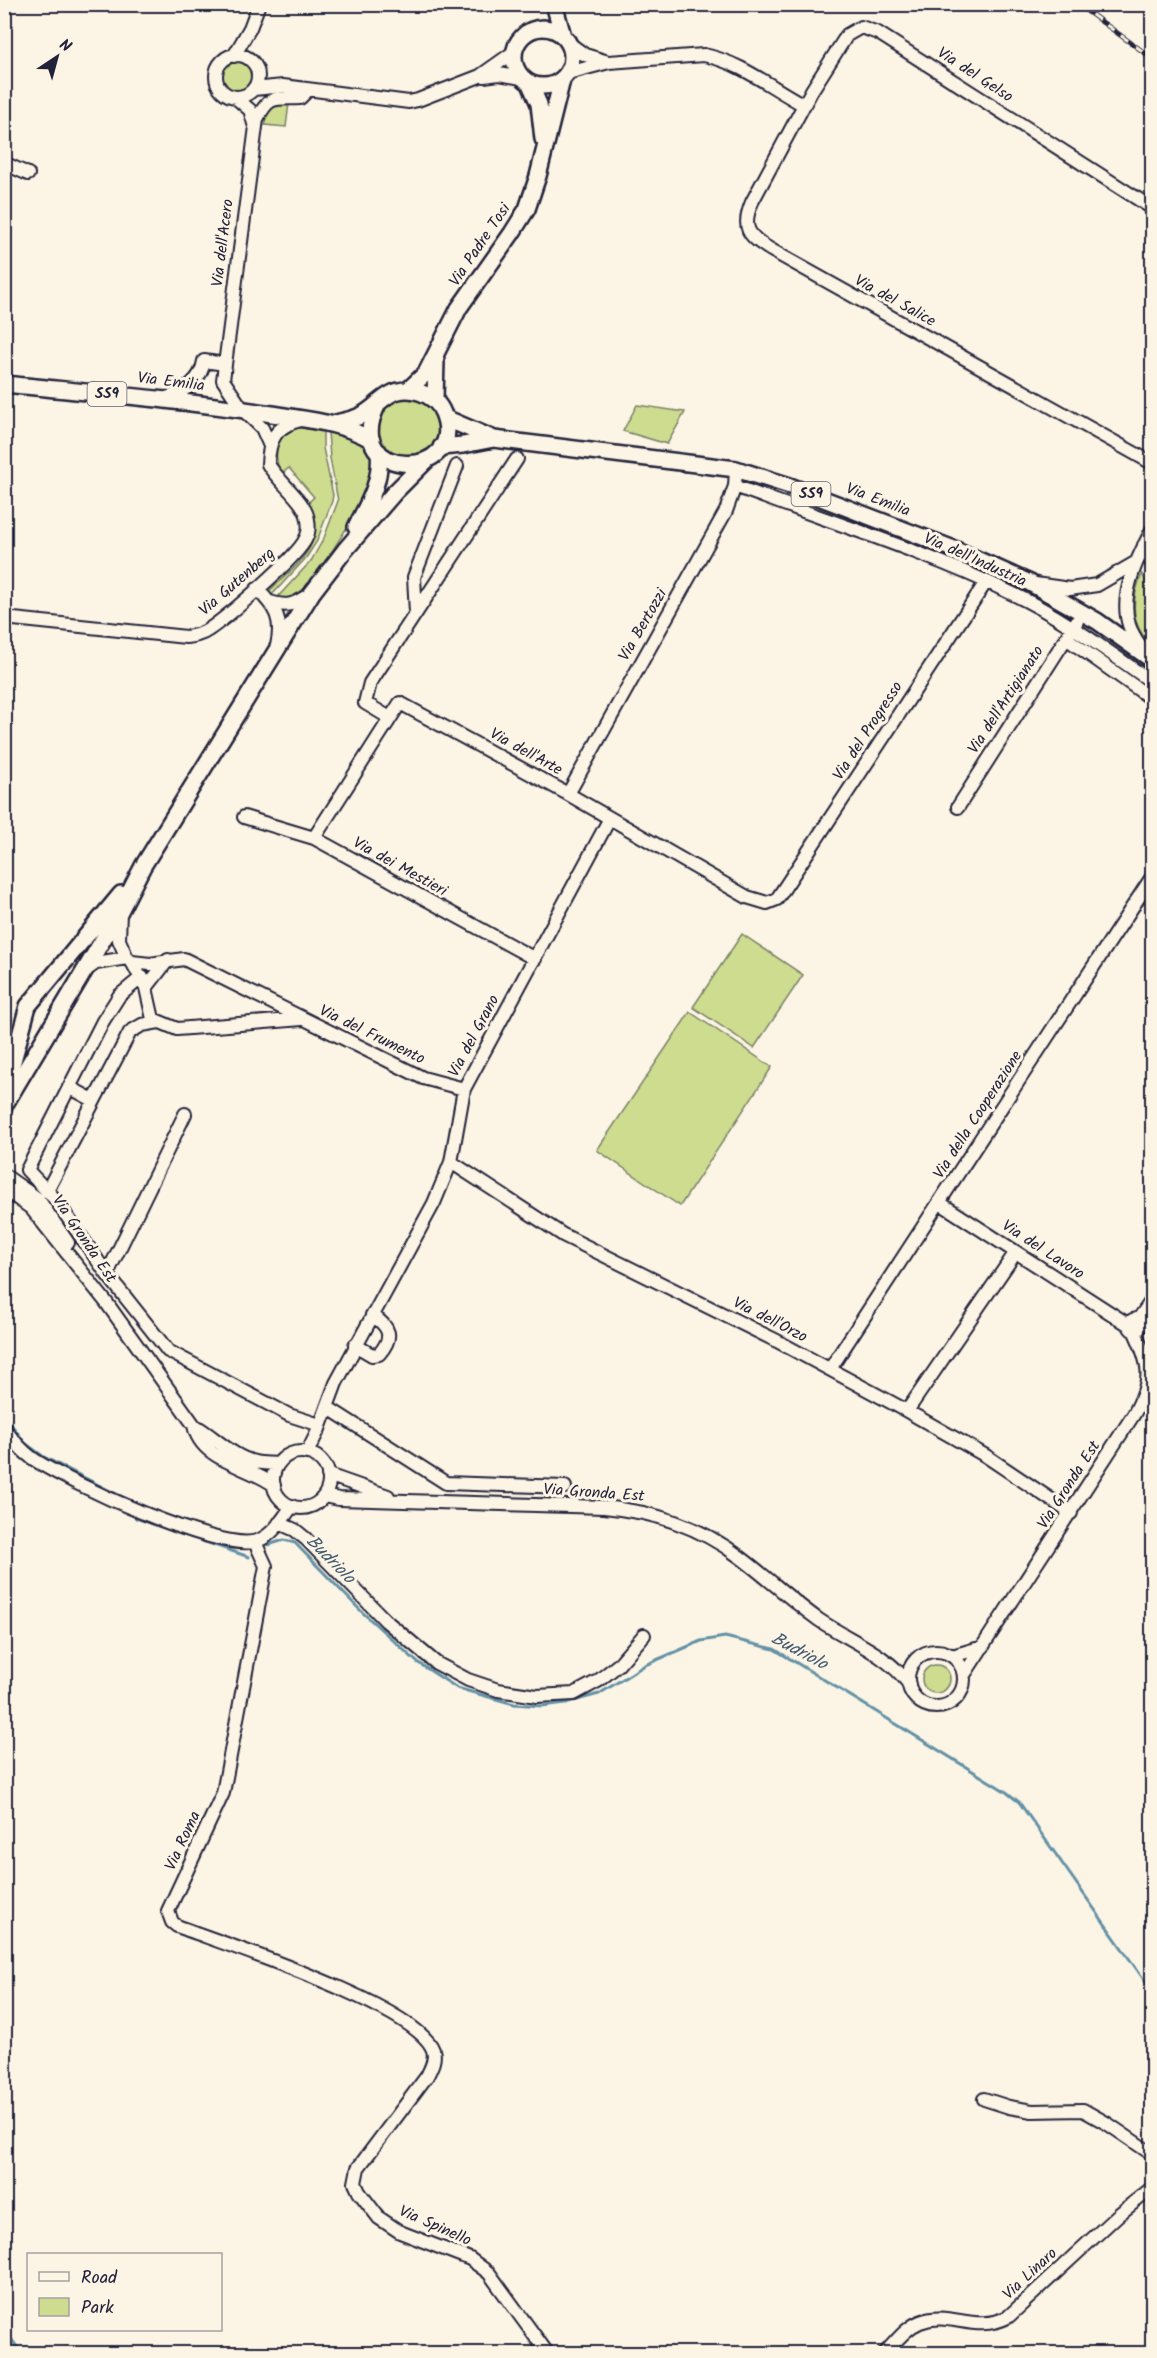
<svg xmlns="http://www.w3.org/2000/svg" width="1157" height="2358" font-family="Kalam,sans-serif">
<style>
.green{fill:#cedc90;stroke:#787f66;stroke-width:1.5}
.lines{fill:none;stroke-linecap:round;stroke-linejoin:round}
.stream{stroke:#6391a6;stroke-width:3}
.minor-casing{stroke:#22223b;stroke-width:16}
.major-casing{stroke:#22223b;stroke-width:20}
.minor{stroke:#fcf5e5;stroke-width:12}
.major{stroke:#fcf5e5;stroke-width:15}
.rail-casing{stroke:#22223b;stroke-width:5}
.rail{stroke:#fcf5e5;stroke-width:3;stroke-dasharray:9;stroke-linecap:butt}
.labels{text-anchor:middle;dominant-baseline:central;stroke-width:6;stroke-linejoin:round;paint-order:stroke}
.shield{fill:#fcf5e5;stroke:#63616e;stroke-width:1.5}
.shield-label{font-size:15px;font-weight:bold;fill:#22223b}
.street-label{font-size:16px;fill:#22223b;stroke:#fcf5e5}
.water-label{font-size:18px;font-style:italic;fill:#425a70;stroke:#fcf5e5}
</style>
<rect width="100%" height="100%" fill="#fcf5e5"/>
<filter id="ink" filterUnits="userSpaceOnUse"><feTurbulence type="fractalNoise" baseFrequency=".0167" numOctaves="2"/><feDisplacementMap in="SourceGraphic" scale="12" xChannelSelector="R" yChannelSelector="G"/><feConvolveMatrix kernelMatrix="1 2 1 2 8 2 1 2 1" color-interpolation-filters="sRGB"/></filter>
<g filter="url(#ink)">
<path class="green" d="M223 76a14 14 0 1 1 28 0a14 14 0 1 1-28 0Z
M283,103H289L286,127L265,125C266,112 271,107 283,103Z
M378 428a30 30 0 1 1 60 0a30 30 0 1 1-60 0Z
M637,405L685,412L667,444L623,431Z
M299,426L323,431V448L333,495L332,501L317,541L306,558L271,596L267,593C295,566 330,544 308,503L314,497L289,468L281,474C276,464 273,439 284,431C288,429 294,427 299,426Z
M328,432L356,437L364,442L374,460L376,470L353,518L327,559L296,602L275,600L311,561L324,538L338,501L330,458Z
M1142,574L1152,593V645C1130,627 1131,598 1142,574Z
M742,934L803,975L754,1048L693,1007Z
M690,1012L772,1067L680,1206L597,1150Z
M922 1679a14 14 0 1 1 28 0a14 14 0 1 1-28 0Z"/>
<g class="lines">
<path class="stream" d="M4,1415L25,1443L44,1457L134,1503
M136,1518L249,1557
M268,1545L284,1540L295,1543L362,1612L417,1662L457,1688L514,1704L542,1706L566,1703L599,1694L645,1665L701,1641L725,1637L774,1649L1005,1791L1019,1802L1152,1991
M4,2329L22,2354"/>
<g class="minor-casing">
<path id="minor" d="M570,44L585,55L608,62
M216 76a21 21 0 1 1 42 0a21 21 0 1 1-42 0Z
M234,56L250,28L259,4
M568,73L609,62L704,55C740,62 772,88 804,105
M484,76L499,74L522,78
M254,89L283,86L409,102L418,100L480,76L514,52
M235,97L250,110L255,127
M4,163L28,174
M1152,208L878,33L861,27L847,35L812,90L752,202C741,228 748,236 771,250L1152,463
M164,399C182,393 201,382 204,361L225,364
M270,446L262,428L243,410L223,380L257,119C270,94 275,99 300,98L307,91
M735,486C827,521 922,550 1011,593C1062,617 1106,650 1152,682
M1144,545L1152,563
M1035,584L1070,589L1097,585L1135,563
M257,589C276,608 283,619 277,646
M270,602C287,608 296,604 310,594
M416,613L414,577L457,466
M4,618L186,637C194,636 201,635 208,630C226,618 299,556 306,538C309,533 309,526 308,520C306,501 278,482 268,464C269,438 276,426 301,420
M1066,638L1152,699
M1145,654C1140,645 1132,635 1129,625C1119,594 1138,557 1152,530
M390,718L365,703L370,683L517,459
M568,794L726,511L735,486L736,469
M958,807L1077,621
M244,817L314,838L535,959
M314,838L400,703L568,794L747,897L767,903L777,899L986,582
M120,911L119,940L127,958L132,962L146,988L153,1019L177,1029L302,1019
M132,962L150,964L184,959L423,1078L464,1089
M86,970L96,963L127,958
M146,988L168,960
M69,1087L93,1100
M185,1114L107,1274L168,1351L289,1415L320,1425
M451,1162L563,1235L777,1341L907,1411L986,1456L1071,1513
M4,1175L38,1199L68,1243
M4,1189L31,1208L106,1302L194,1425C200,1461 249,1466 274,1485
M47,1191L27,1170L103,1021L119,996L142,977
M940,1203L1129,1325
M107,1274L55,1199L47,1191L130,1032L142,1025L159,1022
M1129.5 1325a5.5 5.5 0 1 1 11 0a5.5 5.5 0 1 1-11 0Z
M1138,1320L1152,1300
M355,1345L372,1355L379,1354C394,1337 390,1327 372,1315
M830,1369L1152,877
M327,1407L446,1483L565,1487
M907,1411L1016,1252
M194,1425C214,1436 232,1457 255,1462C262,1464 271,1463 278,1464
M4,1428C12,1439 21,1450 32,1458C66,1482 220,1553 257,1541C272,1536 283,1519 292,1506
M273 1480a28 28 0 1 1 56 0a28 28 0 1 1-56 0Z
M307,1453L319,1429L336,1383L434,1203L451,1162L464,1089L610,818
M328,1475L388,1496
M324,1496L339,1499L604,1507C655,1512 699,1526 740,1557C767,1577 792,1601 819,1620C850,1641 886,1653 909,1684
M279,1523L295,1530L306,1539L386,1621L436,1663L468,1680L498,1690L537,1696L574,1694L598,1681L618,1665L644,1635
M255,1542L266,1566L223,1793L168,1911L172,1922L177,1926C224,1944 417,2006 433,2050C436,2059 431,2068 427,2076L358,2168L355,2183L359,2192L379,2218L400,2232L470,2259L489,2273L548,2354
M908 1679a28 28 0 1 1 56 0a28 28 0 1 1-56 0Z
M952,1656L983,1647
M964,1675L1134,1414C1153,1379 1151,1366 1134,1330
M984,2099L1009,2107L1032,2111L1083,2110L1108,2124L1152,2154
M884,2354C895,2343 905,2328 920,2322C950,2310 974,2334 1008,2317L1118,2215L1152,2188"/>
</g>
<g class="major-casing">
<path id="major" d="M554,4L563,36
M514 57a29 29 0 1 1 58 0a29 29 0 1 1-58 0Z
M530,84L539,104L543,139
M4,384C94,393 183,400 272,414C307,420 341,422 372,440
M408,390L426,373L459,308L512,233L527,209L538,176L562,80
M435,401L436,359
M445,418L494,439L736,469L790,486L954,549L1030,583L1097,621L1152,660
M333,424C342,421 352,420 360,416C371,411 379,401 389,395C408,384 435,393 443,413C470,481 340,482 377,406
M441,447L463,445L494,439
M356,527C369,502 382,481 379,452
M4,1083L13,1061L28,1006L121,894
M4,1106L120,911L143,866L312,593L345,550L394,493L427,460"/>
</g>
<use href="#minor" class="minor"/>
<use href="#major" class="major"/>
<g class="rail-casing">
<path id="rail" d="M1077,4L1152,58"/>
</g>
<use href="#rail" class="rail"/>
</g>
</g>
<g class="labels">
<g class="shield">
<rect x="87.5" y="382" width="39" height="24" rx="4.5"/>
<rect x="791.5" y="482" width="39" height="24" rx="4.5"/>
</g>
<g class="shield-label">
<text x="107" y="394">SS9</text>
<text x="811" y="494">SS9</text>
</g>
<g class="street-label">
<text transform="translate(975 75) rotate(33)">Via del Gelso</text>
<text transform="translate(223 243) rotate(-83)">Via dell'Acero</text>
<text transform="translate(480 245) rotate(-56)">Via Padre Tosi</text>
<text transform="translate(895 301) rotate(29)">Via del Salice</text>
<text transform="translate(171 382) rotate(7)">Via Emilia</text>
<text transform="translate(878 500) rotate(21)">Via Emilia</text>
<text transform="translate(975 560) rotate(24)">Via dell'Industria</text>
<text transform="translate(237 582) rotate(-41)">Via Gutenberg</text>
<text transform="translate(643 625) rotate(-60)">Via Bertozzi</text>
<text transform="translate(1006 700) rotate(-57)">Via dell'Artigianato</text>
<text transform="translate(868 731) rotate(-57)">Via del Progresso</text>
<text transform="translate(526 752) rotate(29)">Via dell'Arte</text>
<text transform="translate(400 867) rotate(29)">Via dei Mestieri</text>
<text transform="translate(372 1035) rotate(26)">Via del Frumento</text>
<text transform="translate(474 1036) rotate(-62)">Via del Grano</text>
<text transform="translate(978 1115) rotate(-57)">Via della Cooperazione</text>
<text transform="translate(84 1239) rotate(56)">Via Gronda Est</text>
<text transform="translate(1043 1250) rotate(33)">Via del Lavoro</text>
<text transform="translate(770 1320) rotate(27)">Via dell'Orzo</text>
<text transform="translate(1069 1485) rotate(-57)">Via Gronda Est</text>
<text transform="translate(594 1493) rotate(4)">Via Gronda Est</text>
<text transform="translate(183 1841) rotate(-65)">Via Roma</text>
<text transform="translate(435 2226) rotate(24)">Via Spinello</text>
<text transform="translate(1030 2274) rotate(-43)">Via Linaro</text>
</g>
<g class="water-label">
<text transform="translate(330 1560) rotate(45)">Budriolo</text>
<text transform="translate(799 1652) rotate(28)">Budriolo</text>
</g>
</g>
<rect width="1157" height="2358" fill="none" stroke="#fcf5e5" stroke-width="24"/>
<rect x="12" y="12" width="1133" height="2334" fill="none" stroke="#22223b" stroke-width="2" filter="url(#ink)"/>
<rect x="27" y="2253" width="195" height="78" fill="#fcf5e5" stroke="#a5a1a1" stroke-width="1.5"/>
<rect x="39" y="2272" width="30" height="9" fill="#fcf5e5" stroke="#a5a1a1" stroke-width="1.5"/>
<text x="81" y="2283" font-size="18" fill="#22223b">Road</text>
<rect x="39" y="2298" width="30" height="18" fill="#cedc90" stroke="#a5a1a1" stroke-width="1.5"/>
<text x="81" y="2313" font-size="18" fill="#22223b">Park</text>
<g transform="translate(57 57) rotate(36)" stroke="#fcf5e5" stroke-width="4.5" paint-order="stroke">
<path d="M0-4.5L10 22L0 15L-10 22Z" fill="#22223b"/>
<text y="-9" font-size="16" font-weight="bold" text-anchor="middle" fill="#22223b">N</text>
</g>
</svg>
